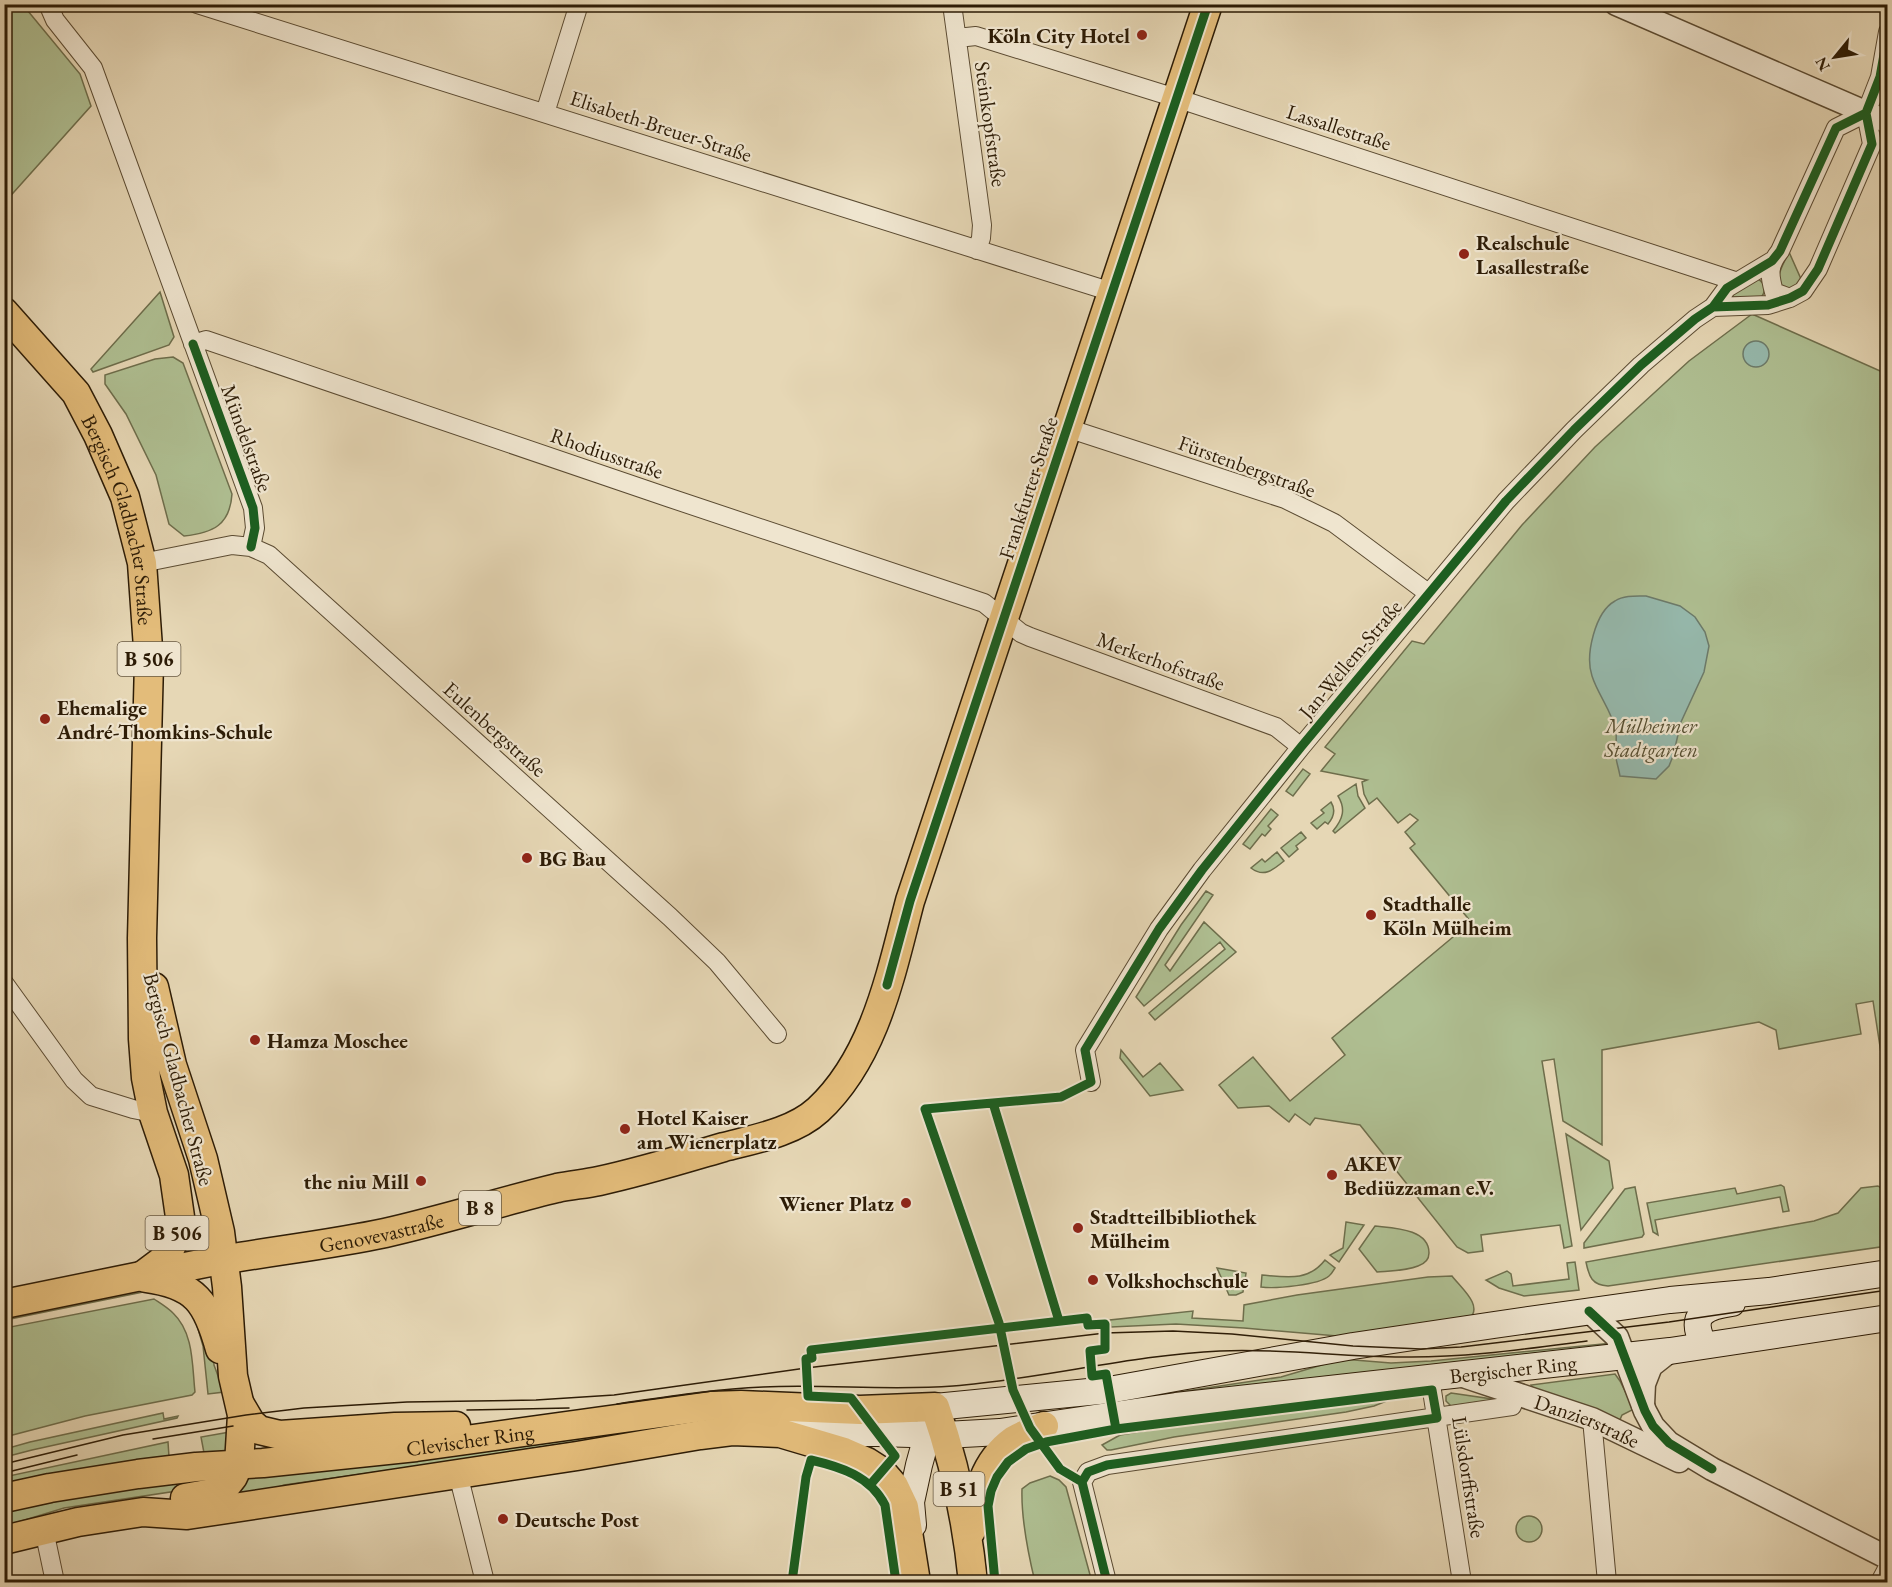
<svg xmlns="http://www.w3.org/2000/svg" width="1892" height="1587" font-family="'EB Garamond',serif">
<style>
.green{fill:#afbf92;stroke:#6e6e4c;stroke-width:1.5}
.water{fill:#96baae;stroke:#6c7b6b;stroke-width:1.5}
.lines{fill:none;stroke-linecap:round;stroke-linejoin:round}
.minor-casing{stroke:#5b4b32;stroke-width:20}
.tertiary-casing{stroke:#5b4b32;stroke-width:25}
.secondary-casing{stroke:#2d1c06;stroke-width:28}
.primary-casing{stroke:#2d1c06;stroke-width:31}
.minor{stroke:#efe5cf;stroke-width:18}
.tertiary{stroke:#efe5cf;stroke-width:22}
.secondary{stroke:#efe5cf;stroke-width:26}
.primary{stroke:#e3bc7a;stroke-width:28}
.tram{stroke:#2d1c06;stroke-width:1.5}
.cycleway-casing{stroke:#efe5cf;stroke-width:13}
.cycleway{stroke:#1b5e20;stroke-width:9}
.poi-dot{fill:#8f2418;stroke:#efe5cf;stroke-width:2}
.labels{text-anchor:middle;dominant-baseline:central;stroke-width:4.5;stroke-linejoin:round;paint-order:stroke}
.shield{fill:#efe5cf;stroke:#675842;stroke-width:1.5}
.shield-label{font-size:20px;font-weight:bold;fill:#2d1c06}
.poi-label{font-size:21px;font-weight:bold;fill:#2d1c06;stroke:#efe5cf;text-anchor:start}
.street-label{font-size:21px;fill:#2d1c06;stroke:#efe5cf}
.park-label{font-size:21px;font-style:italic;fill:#544d30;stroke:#efe5cf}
</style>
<rect width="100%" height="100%" fill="#e6d7b5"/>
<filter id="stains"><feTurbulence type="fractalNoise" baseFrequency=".00333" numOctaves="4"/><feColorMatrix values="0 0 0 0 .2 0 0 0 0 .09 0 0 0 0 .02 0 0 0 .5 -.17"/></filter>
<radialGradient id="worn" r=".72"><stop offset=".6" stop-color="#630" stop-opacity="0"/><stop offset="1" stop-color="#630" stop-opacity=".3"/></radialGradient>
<path class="green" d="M5,4L23,5L80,74L91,106L5,202Z
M1789,252L1801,279C1799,282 1798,285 1795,287C1787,293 1777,284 1779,276C1780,268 1786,259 1789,252Z
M1758,279C1766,284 1766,291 1761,298L1724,297Z
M160,292L174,337L169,345L93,372L91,369Z
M1752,314L1887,374V1092L1873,1001L1856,1004L1861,1034L1779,1049L1776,1030L1759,1022L1602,1050V1145L1563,1121L1554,1059L1542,1061L1572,1246L1564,1248L1560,1225L1481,1235L1483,1251L1468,1253L1457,1247L1360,1125L1315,1118L1310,1125L1295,1114L1289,1122L1269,1106L1238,1108L1219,1085L1253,1057L1290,1101L1345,1055L1332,1038L1471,922L1410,848L1415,844L1405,832L1418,820L1410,814L1398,823L1377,798L1369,804L1364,794L1362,782L1367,780L1321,771L1335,754L1325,747L1412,641L1424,644L1522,525L1595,447L1689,361Z
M173,357L183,363L232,494C230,525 213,533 184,536L169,524L156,475L126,414L105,384V375L155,359Z
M1303,769L1310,774L1293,796L1286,791Z
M1356,784L1358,796L1365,808L1335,833L1333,831C1343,819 1346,809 1338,796Z
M1331,802C1336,810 1334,817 1328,824L1325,822L1317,829L1311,823L1324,813L1321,810Z
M1271,809L1278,815L1268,826L1271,829L1265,836L1262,834L1250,849L1243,844Z
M1301,832L1306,838L1296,846L1298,849L1289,857L1281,848Z
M1277,852L1284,861C1273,870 1264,878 1251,868L1262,859L1265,862Z
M1206,891L1213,895L1165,965L1170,971L1204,922L1236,952L1155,1020L1149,1013L1225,949L1220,942L1144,1006L1136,997L1181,925Z
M1121,1050L1143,1077L1160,1063L1183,1090L1150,1096L1120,1058Z
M1566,1134L1609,1161L1613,1188L1581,1230Z
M1781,1185L1784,1187L1789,1211L1783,1212L1780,1197L1655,1220L1658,1235L1653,1232L1647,1203L1735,1188L1737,1194Z
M1878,1186L1887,1192V1246L1608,1286C1592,1285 1589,1277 1586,1262L1814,1221L1838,1213L1861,1188Z
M1635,1187L1644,1234L1642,1237L1584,1248V1243L1625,1189Z
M1346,1222L1364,1225L1339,1262L1330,1255L1343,1248Z
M1375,1226C1391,1228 1429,1228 1429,1253C1429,1260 1424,1264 1418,1266C1406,1271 1389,1271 1377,1272L1359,1249Z
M1325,1260L1335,1268C1333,1271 1332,1274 1329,1276C1319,1285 1275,1289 1261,1287L1262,1275C1286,1277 1308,1282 1325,1260Z
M1575,1262L1579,1290L1524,1296L1499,1288L1486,1280L1507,1271L1511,1274L1513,1286L1569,1279L1567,1263Z
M1217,1268L1246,1273L1243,1292L1236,1295H1229Z
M1452,1276C1461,1288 1484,1306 1469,1319L1349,1337L1244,1328L1176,1324L1111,1327L1110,1320L1193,1311L1192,1318L1243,1321L1244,1305L1297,1295L1428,1277Z
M147,1285L165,1294L148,1291L5,1320V1312Z
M154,1299C160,1303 167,1307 173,1313C194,1333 192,1365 195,1392L192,1395L85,1416L5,1437V1328Z
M194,1315L212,1341L214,1365L224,1392L208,1394L203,1346Z
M1612,1343L1611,1348L1119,1405V1401L1281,1377L1342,1359L1391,1363L1431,1361Z
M1615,1374L1620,1381L1634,1409L1622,1415L1619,1422L1533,1388L1531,1385Z
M1451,1393L1492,1399V1400L1451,1406L1446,1401V1396Z
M1389,1400L1374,1406L1346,1412L1174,1437L1111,1450H1107L1102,1445L1120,1435L1169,1427Z
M163,1413L164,1419L178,1416L177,1418L32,1450L5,1457V1449L30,1442Z
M659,1422L674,1430L284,1485L250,1497L235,1494L248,1479L251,1477Z
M230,1432L228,1451L204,1453L201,1437Z
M168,1442L169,1457L5,1486L4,1477Z
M1050,1476L1059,1480L1066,1487L1092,1582H1035C1028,1553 1021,1520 1022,1489L1030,1483Z
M189,1480L190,1489L64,1508L5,1526L4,1512L63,1500Z
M1516 1529a13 13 0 1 1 26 0a13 13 0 1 1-26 0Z"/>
<path class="water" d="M1743 354a13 13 0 1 1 26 0a13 13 0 1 1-26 0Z
M1646,596L1680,606L1695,617L1705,632L1709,646L1704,672L1681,722L1673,756L1669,766L1656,779L1620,776C1619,770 1617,764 1616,758C1615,749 1617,739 1616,731C1612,711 1598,695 1592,676C1585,655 1595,612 1615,601C1624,595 1636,596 1646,596Z"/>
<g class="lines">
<g class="minor-casing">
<path id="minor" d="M48,4L55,20L93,68L253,508L255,528L251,547
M197,4L1112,292
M952,4L982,225L981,238L977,250
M957,38L976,36L1176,98L1735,281
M545,113L579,4
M1790,298L1774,292C1769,274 1768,266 1780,251L1836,128L1866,113
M1713,307L1768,305L1790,298L1803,291L1818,269L1872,144L1866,113L1880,77L1888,32
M193,344L206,340L670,498L984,603L1021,633L1030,637L1276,727L1301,747
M1067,428L1285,499L1334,523L1428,593
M142,563L232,545L251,547L269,555L670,917L717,962L777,1034
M4,983L74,1080L91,1096L133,1109L153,1113
M1091,1082L1085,1050L1159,929L1202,870L1301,747L1506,501L1574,430L1641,365L1695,319L1713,307L1727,288L1772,261
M1430,1378L1462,1582
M1592,1419L1607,1582
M458,1474L485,1582
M44,1530L55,1582
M1107,1582L1082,1482L1088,1472L1107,1465L1512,1406L1516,1394
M1880,1582L1888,1567"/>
</g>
<g class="tertiary-casing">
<g id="tertiary">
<path d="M1616,4L1888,122"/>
<path d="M1589,1311L1617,1337L1645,1411L1653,1426L1669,1443L1712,1469L1888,1558"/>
<path id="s1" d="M1460,1375L1592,1419L1679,1461"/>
<path d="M1643,1405L1644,1384L1651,1366L1670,1351"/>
</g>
</g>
<g class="secondary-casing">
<g id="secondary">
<path d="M1704,1345C1688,1315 1704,1307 1732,1303"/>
<path id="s2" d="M794,1433H877L945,1435L1000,1432L1176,1406L1670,1351L1888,1318"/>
<path d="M913,1525L911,1502L919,1465L935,1407L1109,1390L1353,1346L1494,1325L1670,1300L1769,1291L1888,1273"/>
</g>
</g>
<g class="primary-casing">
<g id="primary">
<path id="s3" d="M4,312L76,393L98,435L125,497L142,563L149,662L142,938L143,1039L146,1078L153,1113L174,1175L180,1217L176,1236L170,1249L162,1261L142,1276"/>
<path d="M154,987L172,1065L203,1159L220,1232L227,1287L233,1376L242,1415L239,1464L233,1477L226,1486L218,1492L185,1498"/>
<path d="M146,1278C196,1285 207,1302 220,1349"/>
<path id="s4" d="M4,1304C70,1291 134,1277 200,1264C261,1252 324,1246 385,1233C443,1220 499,1202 557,1188C571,1185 585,1184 599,1181C641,1172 683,1159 724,1147C755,1139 794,1132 818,1110C875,1057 891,973 910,901L1208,4"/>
<path d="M241,1406L251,1423L259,1430L280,1435L395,1427L456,1426"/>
<path id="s5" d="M4,1498L50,1488L138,1474L196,1467L263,1463L416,1447L711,1406L741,1405L860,1410L935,1407C955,1464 967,1522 973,1582"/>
<path d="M971,1531C977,1496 983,1462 1014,1440C1023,1434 1035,1431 1044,1426"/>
<path d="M4,1540L78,1522L143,1512L187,1515L577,1456L700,1435L732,1431L780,1433L844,1452L867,1462L881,1471L894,1486L904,1507L916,1582"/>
</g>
</g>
<use href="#minor" class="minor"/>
<use href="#tertiary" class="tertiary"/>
<use href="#secondary" class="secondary"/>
<use href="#primary" class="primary"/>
<path class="tram" d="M617,1404C665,1397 714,1389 763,1387C826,1384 890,1391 953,1386C1043,1379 1131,1355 1220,1351C1280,1348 1342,1357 1402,1357C1464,1358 1525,1349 1587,1341
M467,1410L569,1408
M153,1439L233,1426
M4,1464L123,1435L246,1415L304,1408L407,1402L536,1400L614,1395L806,1368L1105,1333L1173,1331L1232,1334L1353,1346L1421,1349L1461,1347L1669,1322L1888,1290
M4,1473L77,1455"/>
<g class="cycleway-casing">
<path id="cycleway" d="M1713,307L1768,305L1790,298L1803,291L1818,269L1872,144L1866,113L1880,77L1888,32
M193,344L253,508L255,528L251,547
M887,985L910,901L1208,4
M993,1103L1059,1321
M1589,1311L1617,1337L1645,1411L1653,1426L1669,1443L1712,1469
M1082,1482L1060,1469L1030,1428L1013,1390L999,1323L925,1109L1061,1097L1091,1082L1085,1050L1159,929L1202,870L1301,747L1506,501L1574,430L1641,365L1695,319L1713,307L1727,288L1772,261L1780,251L1836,128L1866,113
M1082,1482L1107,1582
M870,1485L895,1456L851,1398L808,1396L806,1359L812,1358L811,1350L1087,1318L1088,1325L1105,1324V1349L1090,1351L1092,1376L1106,1374L1116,1429
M792,1582L806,1477L811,1460C841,1467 870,1476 885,1505L896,1582
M995,1582L988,1506L991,1491L997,1477L1008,1462L1026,1449L1046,1442L1116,1429L1432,1390L1437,1418L1107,1465L1088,1472L1082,1482"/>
</g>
<use href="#cycleway" class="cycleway"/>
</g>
<g class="poi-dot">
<circle cx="1142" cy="35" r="6"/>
<circle cx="1464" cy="254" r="6"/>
<circle cx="45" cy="719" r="6"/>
<circle cx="527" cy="858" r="6"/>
<circle cx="1371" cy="915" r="6"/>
<circle cx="255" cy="1040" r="6"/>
<circle cx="625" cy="1129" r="6"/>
<circle cx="1332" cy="1175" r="6"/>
<circle cx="421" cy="1181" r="6"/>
<circle cx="906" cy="1203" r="6"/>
<circle cx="1078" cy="1228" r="6"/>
<circle cx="1093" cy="1280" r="6"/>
<circle cx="503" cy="1519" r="6"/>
</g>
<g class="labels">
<g class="shield">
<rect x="117.5" y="642" width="63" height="34" rx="4.5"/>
<rect x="459" y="1191" width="42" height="34" rx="4.5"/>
<rect x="145.5" y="1216" width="63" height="34" rx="4.5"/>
<rect x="933.5" y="1472" width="51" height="34" rx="4.5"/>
</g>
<g class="shield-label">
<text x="149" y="659">B 506</text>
<text x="480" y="1208">B 8</text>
<text x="177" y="1233">B 506</text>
<text x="959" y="1489">B 51</text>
</g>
<g class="poi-label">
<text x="1130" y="35" text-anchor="end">Köln City Hotel</text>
<text x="1476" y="242">Realschule<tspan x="1476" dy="24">Lasallestraße</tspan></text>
<text x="57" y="707">Ehemalige<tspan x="57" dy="24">André-Thomkins-Schule</tspan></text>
<text x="539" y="858">BG Bau</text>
<text x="1383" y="903">Stadthalle<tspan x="1383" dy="24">Köln Mülheim</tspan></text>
<text x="267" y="1040">Hamza Moschee</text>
<text x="637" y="1117">Hotel Kaiser<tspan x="637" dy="24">am Wienerplatz</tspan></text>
<text x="1344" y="1163">AKEV<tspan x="1344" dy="24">Bediüzzaman e.V.</tspan></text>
<text x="409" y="1181" text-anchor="end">the niu Mill</text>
<text x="894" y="1203" text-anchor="end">Wiener Platz</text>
<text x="1090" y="1216">Stadtteilbibliothek<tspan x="1090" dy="24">Mülheim</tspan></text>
<text x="1105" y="1280">Volkshochschule</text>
<text x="515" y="1519">Deutsche Post</text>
</g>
<g class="street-label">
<text transform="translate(991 124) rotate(82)">Steinkopfstraße</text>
<text transform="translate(661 126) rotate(18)">Elisabeth-Breuer-Straße</text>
<text transform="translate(1339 127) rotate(18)">Lassallestraße</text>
<text transform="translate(247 438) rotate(70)">Mündelstraße</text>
<text transform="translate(607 453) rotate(19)">Rhodiusstraße</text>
<text transform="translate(1247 466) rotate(20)">Fürstenbergstraße</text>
<text transform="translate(1028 488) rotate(-72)">Frankfurter Straße</text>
<text stroke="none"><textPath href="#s3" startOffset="244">Bergisch Gladbacher Straße</textPath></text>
<text transform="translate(1350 659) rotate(-50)">Jan-Wellem-Straße</text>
<text transform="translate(1161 661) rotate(20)">Merkerhofstraße</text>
<text transform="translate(495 729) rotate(42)">Eulenbergstraße</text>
<text transform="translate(179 1079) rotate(75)">Bergisch Gladbacher Straße</text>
<text stroke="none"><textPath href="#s4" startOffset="384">Genovevastraße</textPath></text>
<text stroke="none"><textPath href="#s2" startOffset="723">Bergischer Ring</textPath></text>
<text stroke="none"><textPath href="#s1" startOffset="135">Danzierstraße</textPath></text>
<text stroke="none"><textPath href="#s5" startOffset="470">Clevischer Ring</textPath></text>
<text transform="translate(1469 1477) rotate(81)">Lülsdorffstraße</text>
</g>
<g class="park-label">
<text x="1651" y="725">Mülheimer<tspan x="1651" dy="24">Stadtgarten</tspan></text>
</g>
</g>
<rect width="1892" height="1587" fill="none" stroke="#e6d7b5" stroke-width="24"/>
<rect x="6" y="6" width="1880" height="1575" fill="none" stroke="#2d1c06" stroke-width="3"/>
<rect x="12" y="12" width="1868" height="1563" fill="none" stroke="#2d1c06" stroke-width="1.5"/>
<g transform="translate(1835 57) rotate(240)" stroke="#efe5cf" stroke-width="4.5" paint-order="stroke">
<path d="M0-4.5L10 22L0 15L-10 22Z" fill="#2d1c06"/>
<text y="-9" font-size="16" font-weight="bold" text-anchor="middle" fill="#2d1c06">N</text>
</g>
<rect width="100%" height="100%" filter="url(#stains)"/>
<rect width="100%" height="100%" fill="url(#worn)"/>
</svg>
